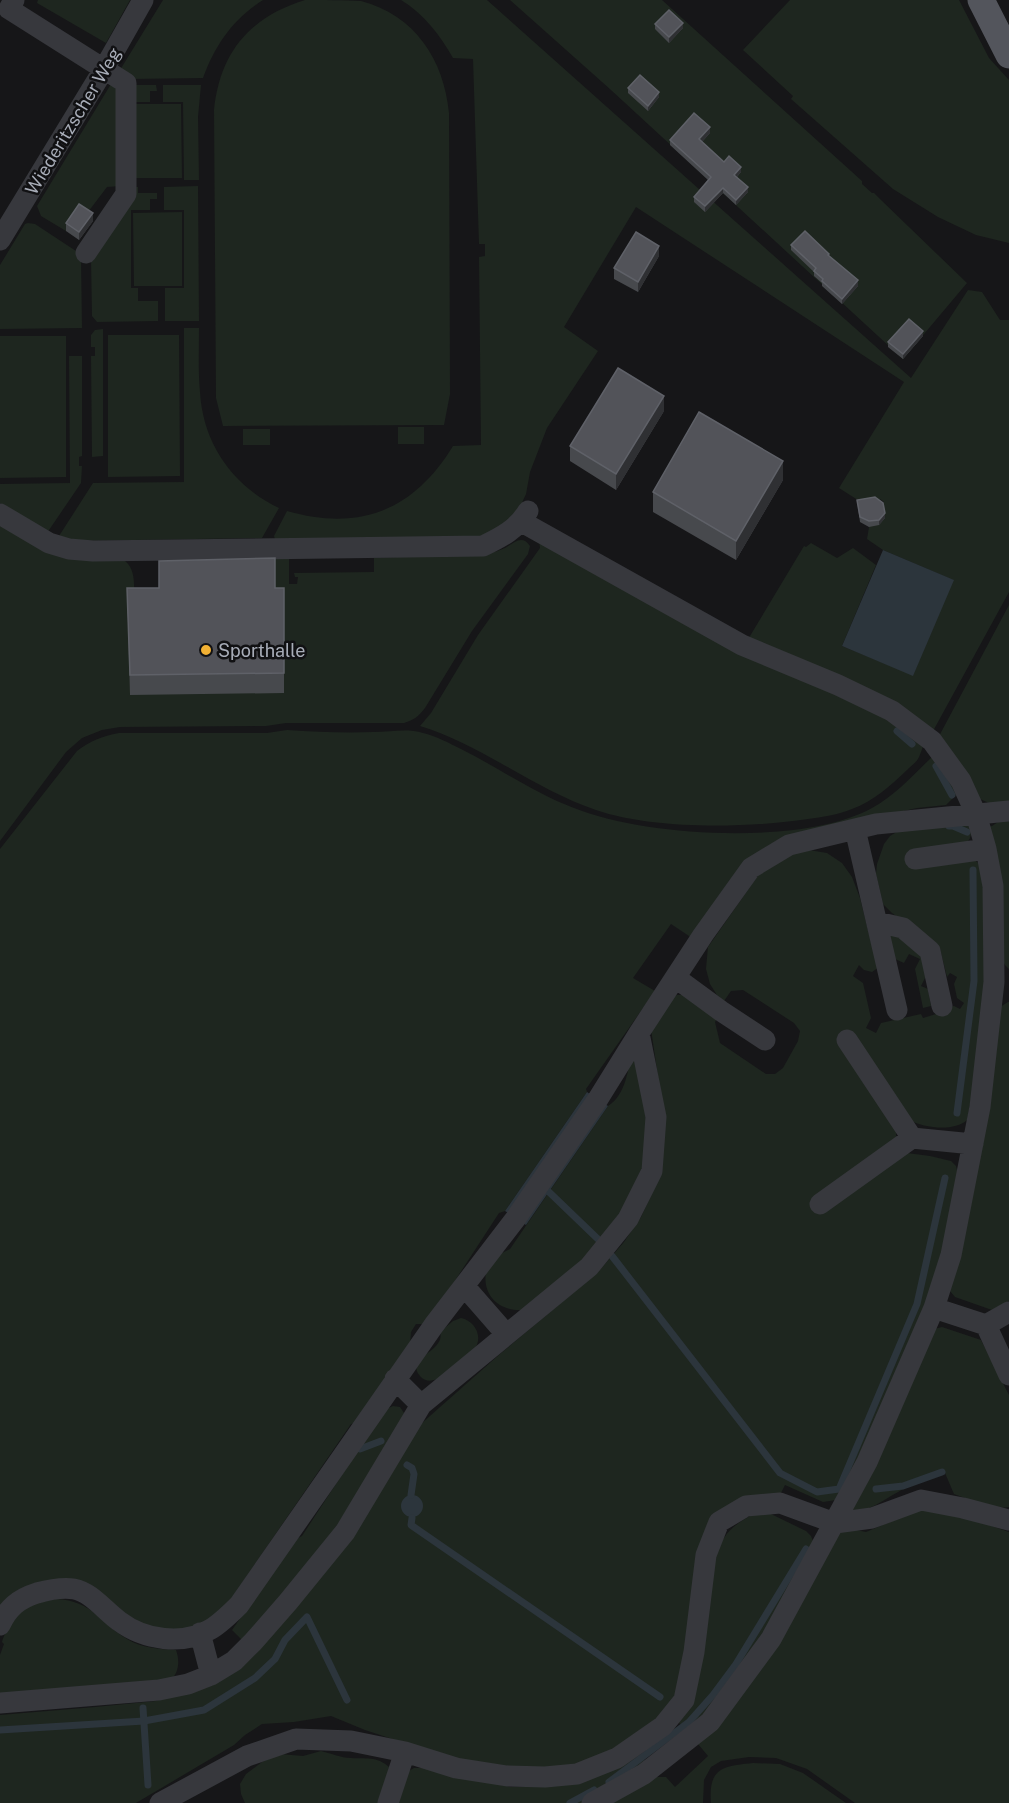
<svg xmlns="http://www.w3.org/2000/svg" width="1009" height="1803" font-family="'Public Sans',sans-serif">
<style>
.green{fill:#1e261f}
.water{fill:#2c353c}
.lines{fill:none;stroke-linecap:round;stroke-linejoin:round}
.stream{stroke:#2c353c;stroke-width:7}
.minor{stroke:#37383d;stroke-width:21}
.major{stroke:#53555c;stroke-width:27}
.wall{fill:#47494d}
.shaded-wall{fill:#2f3033}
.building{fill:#525359;stroke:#5f6168;stroke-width:1.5}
.poi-dot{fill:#f2b134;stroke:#111113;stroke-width:2}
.labels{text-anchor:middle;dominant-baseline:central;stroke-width:5;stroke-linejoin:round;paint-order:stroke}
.street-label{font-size:18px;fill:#a8adb8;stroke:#111113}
.poi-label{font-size:18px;fill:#a8adb8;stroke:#111113;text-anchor:start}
</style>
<rect width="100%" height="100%" fill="#161618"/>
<path class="green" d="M38,0H130L106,43L37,3Z
M163,0H263C233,19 215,45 203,78L130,79L120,70Z
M305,0C320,0 347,0 361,1C415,15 444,60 449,113L450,394L444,425L223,426L216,398L214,110C220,52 250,17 305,0Z
M401,0H487L911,378L968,290L982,292L1000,320H1009V592L932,733L747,641L804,546L806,547L811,543L837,558L853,548L876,565L842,646L913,675L953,580L883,550L867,539L869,527L884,502L880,499L878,504H864L839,488L904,382L636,207L564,327L598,351L547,428L530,472L526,494L520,507L501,528L476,538L275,539L274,536L287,511C360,532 414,510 453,446L481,445L479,257L485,256V244H479L473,59L453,58C440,35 424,14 401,0Z
M510,0H662L862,181V184L872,193H874L881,200L967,283L903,359L611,90Z
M790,0H959L989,58L1009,80V243L976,235L938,217L893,189L791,99L793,96L743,50Z
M111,84L118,85L121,186L107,187L85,216L79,212L66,231L41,216L37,206Z
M130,85H156L157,91H150V102H130Z
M163,85H201L198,117L199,180H184L183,102H163Z
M132,104H181L182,178H133Z
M198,186L199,321H165V288H184V210H164V187Z
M130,187H138V193H157V199H150V210H131V288H138V301H158V321L97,322L92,316L91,259Z
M182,212V286H134L133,213Z
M28,223L35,224L79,253L81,257L82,328L0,329V265L25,224Z
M184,328H199C199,349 198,371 200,392C203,444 233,486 279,508L262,538L76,541L59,536L93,483L184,482Z
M103,329V456L92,457L91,356H95V347H91V335L95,330Z
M108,335H179L180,476L108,477Z
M0,336H66V477L0,478Z
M69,356H82V456L79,457V466H82L81,483L47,533L0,503V484L70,483Z
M398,427H424V444H398Z
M243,429H270V445H243Z
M0,525L125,561C138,571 133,593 134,608L127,609L131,695L275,608L270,559L289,558V584H297L298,577H295L294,573L374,572V558L490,553C495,552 500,550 505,548C514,543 522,534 530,546L528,554L472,631L425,708C419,716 414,720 404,723H286L266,726L120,727L102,730L82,738L66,752L0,841Z
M539,540L889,716L924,744C922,748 921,753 919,757C917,762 911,766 907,770C890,786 874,801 852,809C838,815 822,817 808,819C747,828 654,830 596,810C534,789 482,745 420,726L431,713L478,635L540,548Z
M1009,605V801L1005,804L989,803L980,799L938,738Z
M287,730C316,732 345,733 374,732C391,732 407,728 423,733C436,736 449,743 461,749C499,768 534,793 574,808C646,837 803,846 872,808C896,795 915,773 934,755L957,791L955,796L946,805L917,808L810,832L771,844L754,855L692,938L671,924L633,978L655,991L586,1089L587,1092L505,1211L499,1213L430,1319L423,1324H416L411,1332L410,1345L358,1422L351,1424L231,1599L210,1622L179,1632L135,1624L95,1590L0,1611V849L77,751C90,741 102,736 119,733H267Z
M1001,820L1009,821V969L1005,965L1001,958L988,827L992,826Z
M962,823L970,827C972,833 971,839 966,843L974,859L978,863L982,873L987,925L981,1048L967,1120C954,1132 924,1128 909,1120L896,1129V1137L907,1153L930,1156L951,1161L956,1166L960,1182L938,1275L867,1446L836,1500L823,1502L785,1485L779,1497L730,1508L681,1683L667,1712L631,1741L572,1768H507L441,1755L365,1730L331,1716L294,1722L262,1724L245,1735L234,1745L136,1803H0V1715L95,1707L156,1701L215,1683L422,1423L500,1354L598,1272L624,1242L641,1217L652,1193L663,1111L651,1029L672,997L677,995H684L719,1016L715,1022L720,1043L766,1074H775L783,1068L798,1041L800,1031L794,1023L743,990L731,991L724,1001L717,995L710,984L706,969L708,947L759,874L790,854L809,850L827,853L842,863L852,877L860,898L871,942L879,967L872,972L864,970L859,965L853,976L863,983L871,1018L866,1028L876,1033L881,1023L921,1014L923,1018L936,1014L935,1011L954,1006L960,1009L964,1003L957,998L954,984L957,977L950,973L947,977L940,949L892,913L883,904L876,874L877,864L884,844L890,836L900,830Z
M887,931C918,947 920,948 931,981L925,978L921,986L928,989L931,1006L923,1008L915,969L920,959L909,954L904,963L895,959Z
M1008,1002H1009V1301L992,1310L955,1297L950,1291L1000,1007Z
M632,1051L647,1113L644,1164L618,1219L587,1258L522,1310C499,1311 482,1296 486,1271C487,1266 492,1259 494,1254L502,1253L510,1249L608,1106C626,1095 628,1069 632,1051Z
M461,1318C475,1321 484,1337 474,1350C471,1355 464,1358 460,1362C451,1369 432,1390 420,1376C404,1357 446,1352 440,1332L453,1321Z
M942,1327L981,1340L1009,1395V1507C991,1510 970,1500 954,1494L945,1473C928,1469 884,1503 865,1510C859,1512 852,1513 846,1514L934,1329Z
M393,1406L400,1407L404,1413L403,1422L320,1552L242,1640L232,1630L296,1539L302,1536L384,1410Z
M931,1510L986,1524L1009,1532V1803H855L807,1769L776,1758L749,1757L721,1761L711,1767L704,1780L703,1803H610L654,1777H666L675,1787L708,1756L698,1744L842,1527L866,1532L916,1511Z
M754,1514H771L806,1531L811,1536L815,1546L775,1621L694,1727L685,1728L679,1723L714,1556C724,1534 732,1525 754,1514Z
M56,1599C93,1601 99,1622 127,1639C141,1648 160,1649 176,1650C180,1661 179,1673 170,1681L0,1698V1655L4,1644L2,1642C6,1628 18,1611 32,1605C39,1602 48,1601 56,1599Z
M321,1751C330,1753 341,1758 351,1758C365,1759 377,1756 389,1767L382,1803H245L241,1794L240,1784L246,1774L262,1762L280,1754L303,1756Z
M641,1754L644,1758L645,1765L587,1803H398L407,1772L414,1768H425L510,1787H540Z
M753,1763L780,1764L803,1773L846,1803H711C708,1768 723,1766 753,1763Z"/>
<path class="water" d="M883,550L954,580L913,676L842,646Z
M587,1092L608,1106L526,1225L505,1211Z
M401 1506a11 11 0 1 1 22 0a11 11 0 1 1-22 0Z"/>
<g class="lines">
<path class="stream" d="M897,731L912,744
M936,766L952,795
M949,826H953L967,832
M957,1113L974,981L973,870
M549,1192L601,1242
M612,1256L780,1473L817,1492L839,1489L917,1304L945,1178
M360,1449L381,1441
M407,1465L412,1468L414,1474L411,1495
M876,1489L903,1486L942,1472
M412,1518L411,1525L660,1697
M143,1708L148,1785
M0,1730L144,1721L204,1710L255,1678L275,1659L285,1640L307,1617L347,1700
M609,1782L689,1722L713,1695L736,1664L806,1549
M570,1803L594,1790"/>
<path class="minor" d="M14,0L9,9L126,83V194L86,253
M0,240L104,69L143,0
M0,514L49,543L69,549L93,551L483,546C502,537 517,529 528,511
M522,522L742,645L838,685L892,711L932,741L961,781L976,814L986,849L993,886L994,982L980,1107L951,1255L934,1308L867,1462L771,1639L710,1722L644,1774L592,1803
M855,829L897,1010
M915,859L986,849
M877,922L903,928L930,951L942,1006
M676,978L721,1011L765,1040
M847,1040L912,1138
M820,1204L912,1138L973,1144
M465,1287L506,1334
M934,1308L986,1325L1009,1375
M986,1325L1009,1312
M395,1379L421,1405
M0,1625C8,1608 18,1599 37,1593C48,1590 62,1587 74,1589C91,1592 105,1611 119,1621C144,1640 183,1646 211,1629C221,1623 230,1614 239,1605L434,1325L516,1218L598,1099L639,1033L703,935L751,868L789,845L876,824L1009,811
M200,1633L211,1675
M0,1703L159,1690L188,1684L211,1675L234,1661L253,1642L288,1602L345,1532L421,1405L589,1267L628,1219L652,1171L656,1117L639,1033
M160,1803L247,1756L296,1739L351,1741L405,1752L456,1768L507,1776L545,1777L577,1774L617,1758L663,1726L684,1700L694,1652L706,1555L719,1522L746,1506L780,1503L835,1523L850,1521L872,1518L921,1500L963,1508L1009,1520
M388,1803L405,1752"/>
<path class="major" d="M981,0L1009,55"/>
</g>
<path class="wall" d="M655,24L683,28L669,43L655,29Z
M628,88L659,97L648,111L628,93Z
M710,133L702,142L724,162L741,172L737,177L748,192L736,205L723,193L705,212L694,202V197L708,180L670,145V140Z
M93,221L79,240L66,231V223Z
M791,245L829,256L858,286L842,304L822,286V283L814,276V272L791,250Z
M659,256L638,292L614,279V268Z
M923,336L903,359L888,347V342Z
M664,411L616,490L570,461V446Z
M783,480L736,560L653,512V492Z
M857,500L885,518L879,525L869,527L860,522Z
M127,588H284V693L130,695Z"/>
<path class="shaded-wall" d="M683,23V28L669,43V37Z
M659,92V97L648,111V106Z
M710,127V133L699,145V139Z
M741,167V172L734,180V175Z
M748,187V192L736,205V200Z
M723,188V193L705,212V206Z
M93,213V221L79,240V232Z
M659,246V256L638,292V282Z
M858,280V286L842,304V299Z
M923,331V336L903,359V354Z
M664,396V411L616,490V474Z
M783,461V480L736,560V541Z
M885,513V518L879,525V520Z"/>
<path class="building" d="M669,10L683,23L669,37L655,24Z
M640,75L659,92L648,106L628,88Z
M694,113L710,127L699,139L724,162L729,156L741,167L734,175L748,187L736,200L723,188L705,206L694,197L711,177L670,140Z
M79,204L93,213L79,232L66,223Z
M805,231L829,254L828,255L858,280L842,299L822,281L823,279L814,271L816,268L791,245Z
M636,232L659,246L638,282L614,268Z
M909,319L923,331L903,354L888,342Z
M618,368L664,396L616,474L570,446Z
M699,412L783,461L736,541L653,492Z
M875,497L883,503L885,513L879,520L869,521L860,517L857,500Z
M275,558V588H284V673L130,675L127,588H159V561Z"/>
<circle class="poi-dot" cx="206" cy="650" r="6"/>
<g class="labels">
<g class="street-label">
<text transform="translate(73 121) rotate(-59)">Wiederitzscher Weg</text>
</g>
<g class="poi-label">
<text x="218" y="650">Sporthalle</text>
</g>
</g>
</svg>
